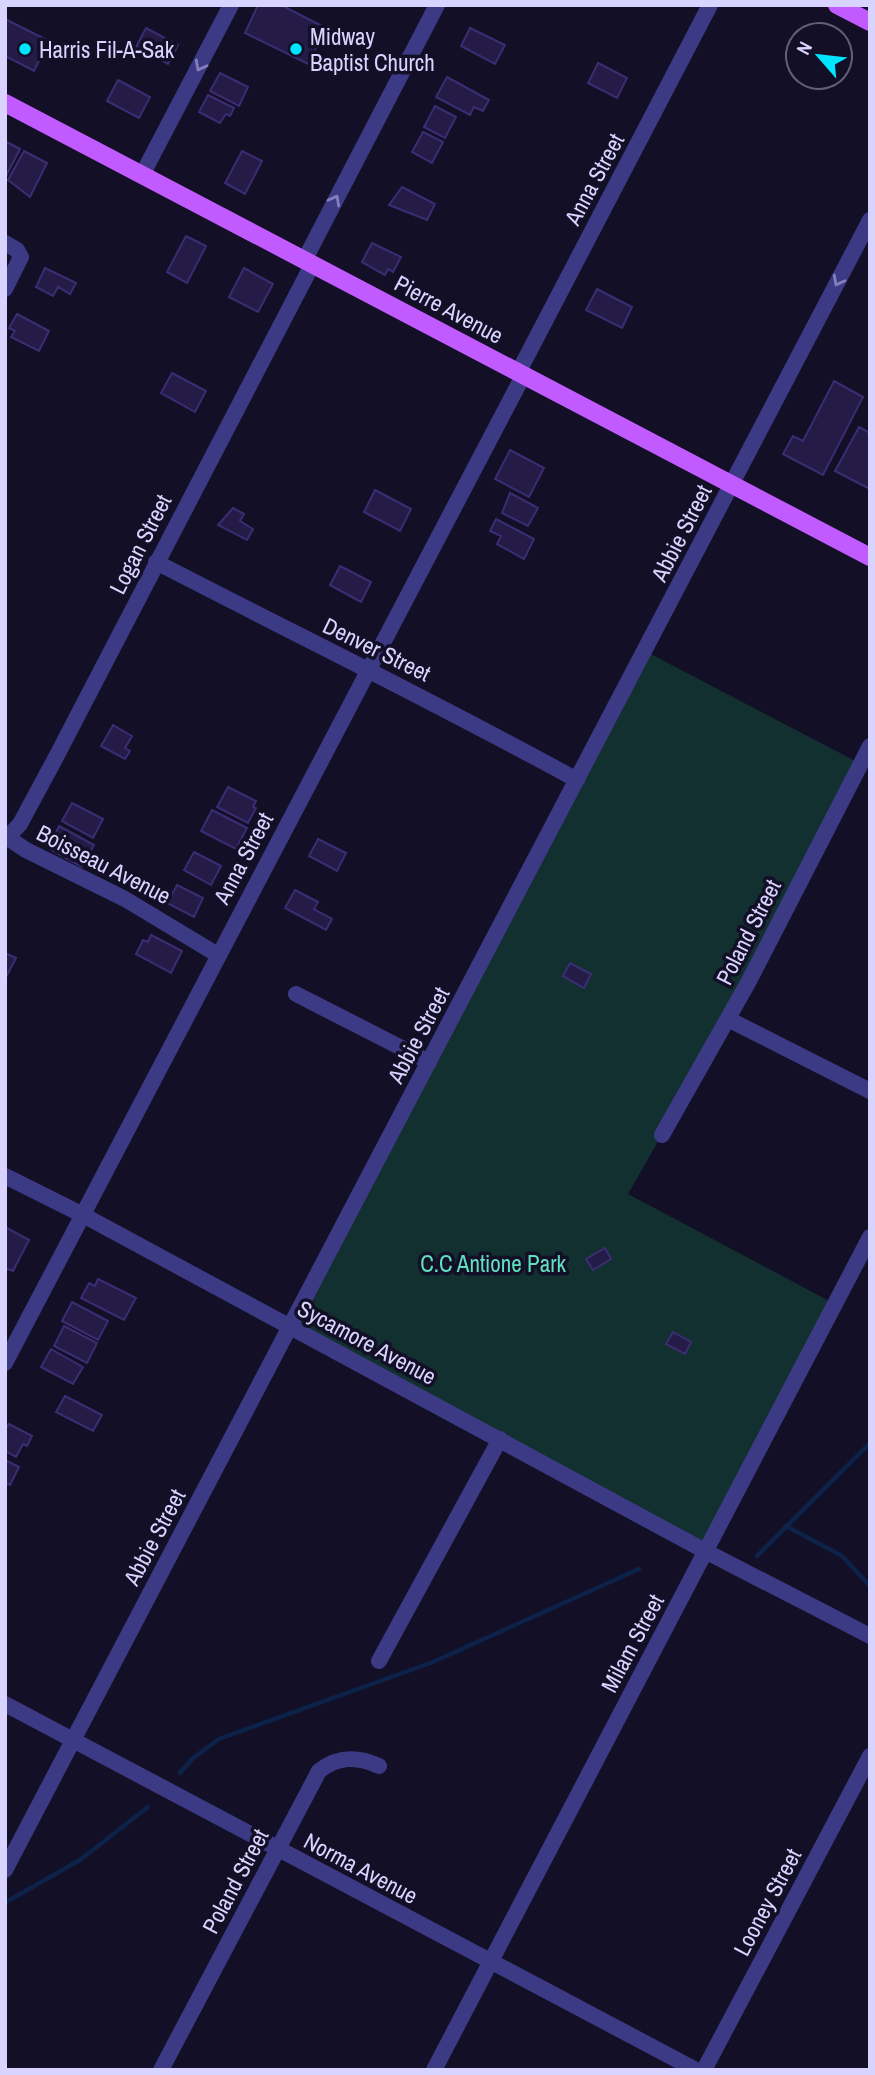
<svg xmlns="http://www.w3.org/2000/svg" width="875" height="2075" font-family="'Archivo Narrow',sans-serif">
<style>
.green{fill:#12302f}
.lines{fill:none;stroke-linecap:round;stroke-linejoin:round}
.stream{stroke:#0c2248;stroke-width:4.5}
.building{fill:#241b47;stroke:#3b2d73;stroke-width:2}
.minor{stroke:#3d3a85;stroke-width:16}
.major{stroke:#c25bff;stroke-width:18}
.oneway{stroke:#837fbc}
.poi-dot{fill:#00e5ff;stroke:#130f26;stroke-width:2.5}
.labels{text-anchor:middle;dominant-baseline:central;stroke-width:7;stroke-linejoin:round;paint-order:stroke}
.poi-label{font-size:23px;fill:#d9d4ff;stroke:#130f26;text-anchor:start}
.street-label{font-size:23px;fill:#d9d4ff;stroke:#130f26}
.park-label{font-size:23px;fill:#5fe0c0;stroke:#130f26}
</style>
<rect width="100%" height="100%" fill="#130f26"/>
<path class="green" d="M645,651L861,764L728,1019L628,1194L835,1304L705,1551L290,1327Z"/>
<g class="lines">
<path class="stream" d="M786,1526L842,1556L870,1586
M757,1556L870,1443
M180,1773L193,1758L219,1739L433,1662L639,1569
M6,1902L80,1860L148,1807"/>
</g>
<path class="building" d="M258,5H281L326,28L308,64L245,33Z
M5,19L49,41L34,71L5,56Z
M146,28L178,45L168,64L136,47Z
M470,28L505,45L495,64L461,46Z
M598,63L627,78L617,98L588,83Z
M220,73L248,87L239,106L210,91Z
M447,77L489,100L483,111L474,107L470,115L436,97Z
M118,80L150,97L139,118L107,101Z
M208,95L234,108L230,116L226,114L220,123L199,112Z
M435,106L456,117L445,138L424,127Z
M423,132L443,142L432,163L412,152Z
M5,141L20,149L5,178Z
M24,151L47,163L30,197L8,180Z
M242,151L262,161L245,194L225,183Z
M402,187L435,204L427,220L389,205Z
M186,236L206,246L187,283L167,272Z
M372,243L401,257L393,272L388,269L385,275L362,262Z
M45,268L76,283L70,294L58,287L53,296L36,287Z
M244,268L273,284L258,312L229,297Z
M597,289L632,307L622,328L586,310Z
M17,314L49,331L39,351L11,337L15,331L9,328Z
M172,373L206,391L195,412L161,393Z
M834,381L863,397L823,475L783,454L793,436L803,441Z
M859,427L870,433V489L835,471Z
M510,450L544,468L529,497L495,479Z
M375,490L411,509L400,531L364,512Z
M510,493L538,508L528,526L502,513Z
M233,508L244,514L240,521L253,529L247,540L218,525Z
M496,519L534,539L524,559L497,544L501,536L490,531Z
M340,566L371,582L361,602L330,585Z
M113,725L132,736L125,748L130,751L125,759L101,746Z
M228,787L256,801L253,807L256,808L248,823L217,807Z
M72,803L103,819L93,838L62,821Z
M212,810L247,828L236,849L201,831Z
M59,826L94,845L82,867L48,848Z
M318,839L346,853L337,871L309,856Z
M194,852L221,866L211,885L184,870Z
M177,885L203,898L194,917L167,903Z
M295,890L318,902L314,909L332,919L326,930L285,908Z
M151,935L182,951L171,973L136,954L143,940L148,942Z
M5,953L16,958L5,979Z
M570,963L591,974L584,988L563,976Z
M5,1227L29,1240L13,1271L5,1268Z
M605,1248L611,1259L593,1270L586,1259Z
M98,1279L136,1298L124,1320L81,1298L89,1283L95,1286Z
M72,1302L108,1321L98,1340L62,1321Z
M64,1326L97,1343L87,1363L54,1346Z
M673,1332L691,1342L685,1354L666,1344Z
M51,1349L83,1367L73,1384L41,1367Z
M65,1396L102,1415L93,1431L56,1412Z
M9,1424L32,1436L27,1446L23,1444L16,1457L5,1451V1430Z
M5,1460L19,1467L10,1485L5,1482Z"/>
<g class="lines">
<path class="minor" d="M142,175L231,5
M5,243L17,250L21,257L5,289
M304,261L437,5
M518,373L710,5
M156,562C297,635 439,704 577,780
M5,836L26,850L125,899L218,955
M5,840L20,824L55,759L312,265
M296,994L429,1062
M728,1019L870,1091
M662,1135L749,981L870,746
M5,1176L83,1215L705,1551L870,1636
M5,1363L523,376
M379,1661L500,1439
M5,1704L696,2070
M5,1870L870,220
M161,2070L319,1771C338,1756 357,1756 379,1766
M434,2070L870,1237
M704,2070L870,1756"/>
<path class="major" d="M837,5L870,22
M5,103L870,557"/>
</g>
<defs><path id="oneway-chevron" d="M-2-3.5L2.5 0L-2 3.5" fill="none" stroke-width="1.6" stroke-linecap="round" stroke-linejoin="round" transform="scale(1.75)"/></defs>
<g class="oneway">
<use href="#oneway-chevron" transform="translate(200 66) rotate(118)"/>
<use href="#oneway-chevron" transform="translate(335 200) rotate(-62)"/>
<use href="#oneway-chevron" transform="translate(838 281) rotate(118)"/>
</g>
<g class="poi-dot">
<circle cx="25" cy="49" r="7"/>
<circle cx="296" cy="49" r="7"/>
</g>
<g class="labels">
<g class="poi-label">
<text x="310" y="36">Midway<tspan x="310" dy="26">Baptist Church</tspan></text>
<text x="39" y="49">Harris Fil-A-Sak</text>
</g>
<g class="street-label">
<text transform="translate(594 179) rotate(-62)">Anna Street</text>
<text transform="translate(449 309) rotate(28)">Pierre Avenue</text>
<text transform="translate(681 533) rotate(-63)">Abbie Street</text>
<text transform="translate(140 544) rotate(-63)">Logan Street</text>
<text transform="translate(377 649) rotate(26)">Denver Street</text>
<text transform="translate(243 858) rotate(-62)">Anna Street</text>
<text transform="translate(104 864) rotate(27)">Boisseau Avenue</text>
<text transform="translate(748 932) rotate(-63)">Poland Street</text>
<text transform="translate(418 1035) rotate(-62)">Abbie Street</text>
<text transform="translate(367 1342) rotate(28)">Sycamore Avenue</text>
<text transform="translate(154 1537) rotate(-62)">Abbie Street</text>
<text transform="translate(632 1643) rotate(-62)">Milam Street</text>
<text transform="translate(361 1868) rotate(28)">Norma Avenue</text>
<text transform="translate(235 1881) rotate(-62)">Poland Street</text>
<text transform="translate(767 1902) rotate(-62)">Looney Street</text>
</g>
<g class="park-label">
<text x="493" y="1263">C.C Antione Park</text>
</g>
</g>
<rect width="875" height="2075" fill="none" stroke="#d9d4ff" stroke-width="14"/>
<g transform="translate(819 56) rotate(298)"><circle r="33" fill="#130f26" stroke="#625e7d" stroke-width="2"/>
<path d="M0-5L12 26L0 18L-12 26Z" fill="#00e5ff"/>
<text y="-10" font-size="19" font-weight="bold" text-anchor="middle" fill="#d9d4ff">N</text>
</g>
</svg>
